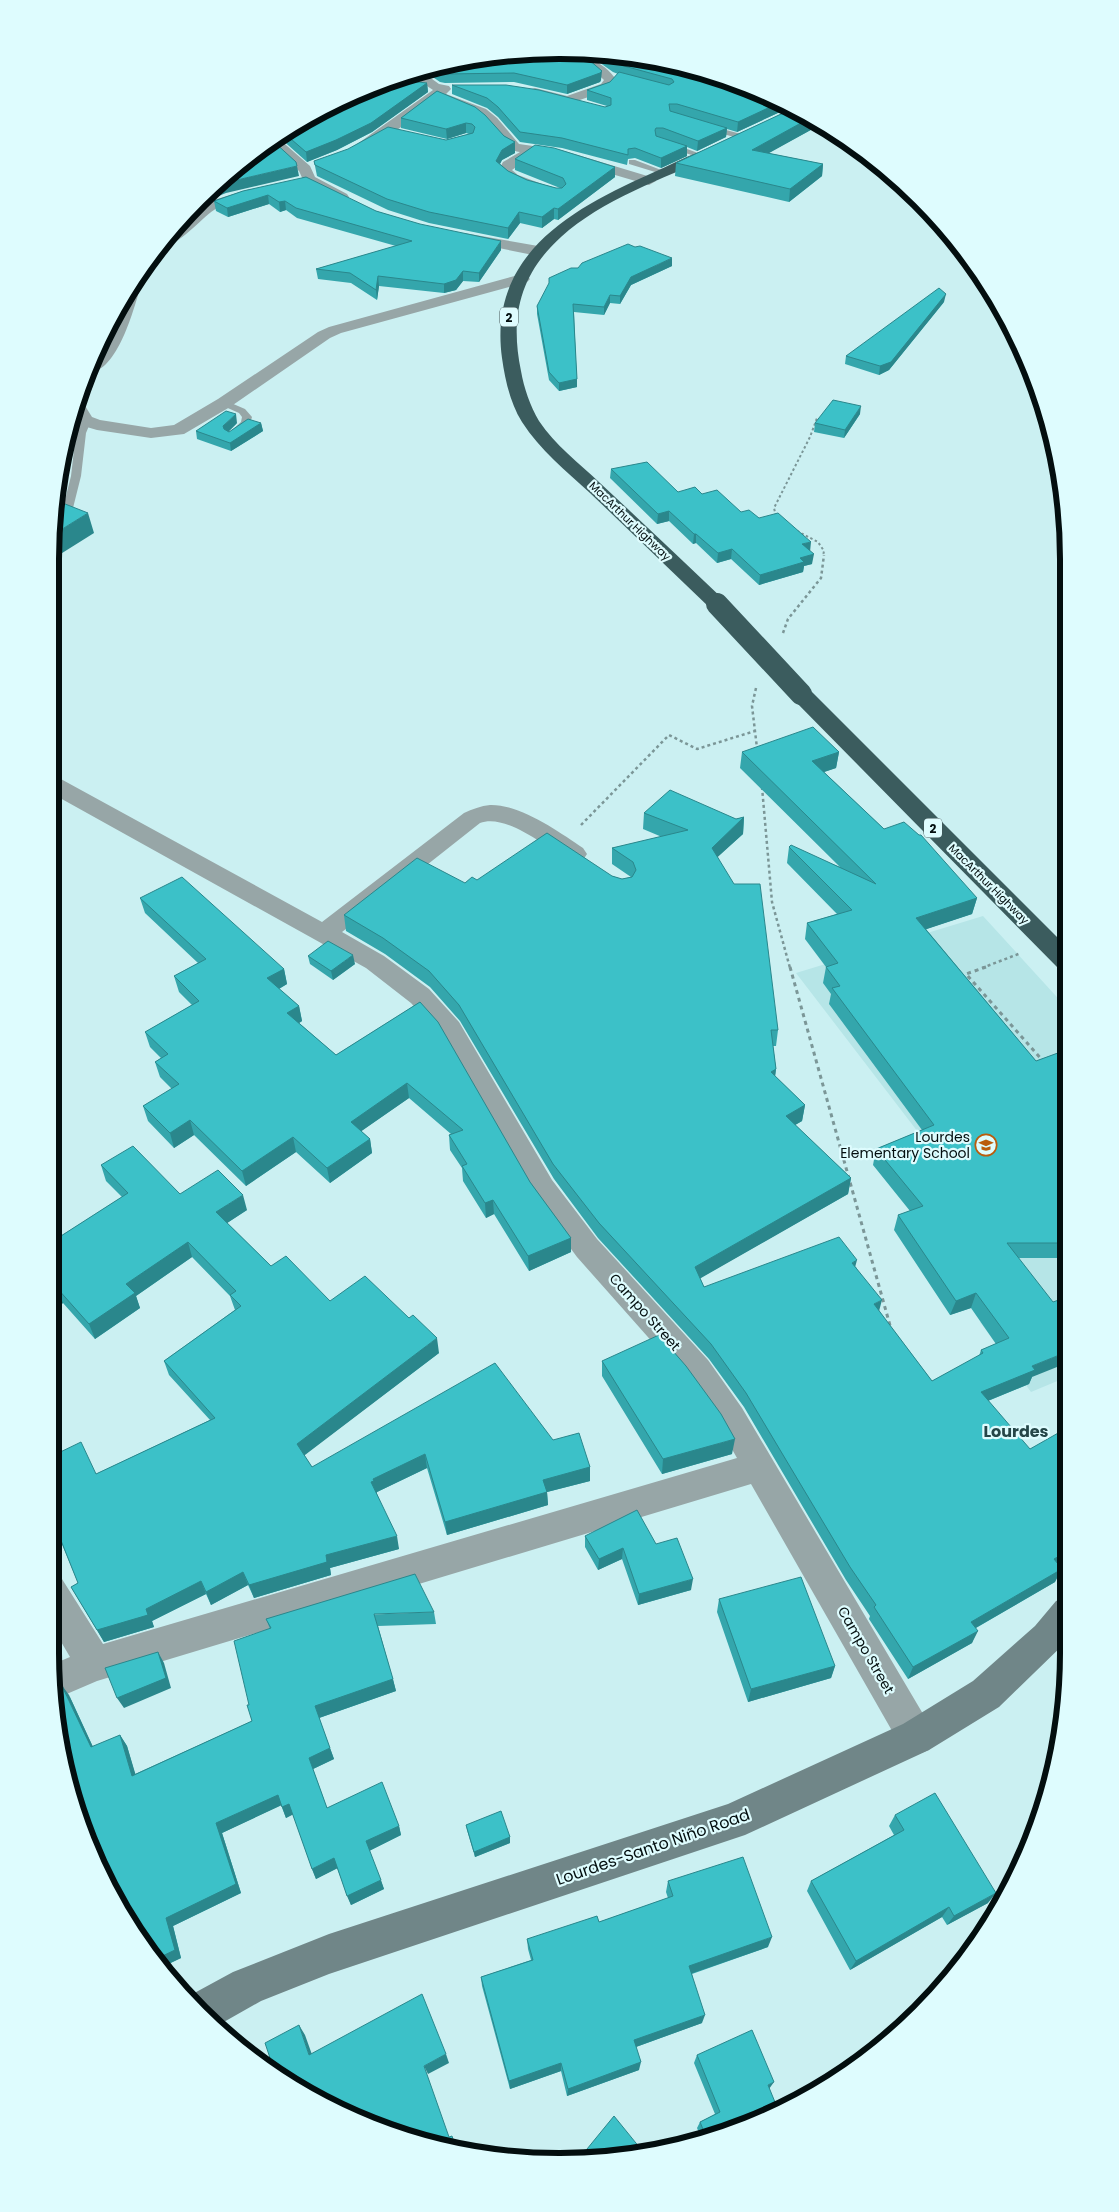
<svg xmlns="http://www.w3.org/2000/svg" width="1119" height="2212" font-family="Poppins,sans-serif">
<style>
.built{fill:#b6e5e7}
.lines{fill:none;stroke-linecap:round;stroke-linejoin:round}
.path-far2{stroke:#7b9697;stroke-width:2;stroke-dasharray:2.5 2.5;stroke-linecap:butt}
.path-far1{stroke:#7b9697;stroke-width:2.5;stroke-dasharray:3 3;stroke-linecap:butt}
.path{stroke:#7b9697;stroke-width:3;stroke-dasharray:4 4;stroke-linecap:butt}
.lane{fill:#97a6a7;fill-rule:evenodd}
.street{fill:#97a6a7;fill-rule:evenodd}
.secondary{fill:#708688;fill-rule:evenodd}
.highway{fill:#3b5c5e;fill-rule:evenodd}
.highway-bridge{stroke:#3b5c5e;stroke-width:22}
.wall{fill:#34a6ac}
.shaded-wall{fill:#2a878c}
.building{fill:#3cc1c8;stroke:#2a878c}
.labels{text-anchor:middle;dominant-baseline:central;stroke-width:4.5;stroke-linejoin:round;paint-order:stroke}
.far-street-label{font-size:11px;fill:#030e0f;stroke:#defcfe}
.shield{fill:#defcfe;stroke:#455557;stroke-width:1}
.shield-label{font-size:12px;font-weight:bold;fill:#030e0f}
.poi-label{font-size:14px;fill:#030e0f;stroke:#defcfe;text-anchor:end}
.street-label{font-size:14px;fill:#030e0f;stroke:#defcfe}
.quarter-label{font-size:16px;font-weight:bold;fill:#254648;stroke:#defcfe}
.near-street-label{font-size:16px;fill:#030e0f;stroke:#defcfe}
.rim{fill:none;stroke:#030e0f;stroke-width:6}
</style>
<rect width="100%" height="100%" fill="#cbf0f2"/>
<path class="built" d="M983,916L1066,1007L1067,1377L1031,1392L980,1322L1043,1295L796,973Z"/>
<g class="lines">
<path class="path-far2" d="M776,516L774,508L810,437L817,418
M797,531L818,542L824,551L823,556"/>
<path class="path-far1" d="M783,633L788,619L821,578L824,555
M756,688L752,706L757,748
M762,787L772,902L790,968
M581,825L669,735L697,749L755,731
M982,968L1021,953"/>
<path class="path" d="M790,967L891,1329
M986,967L966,974L1044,1062"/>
<path class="lane" d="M707,125L745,135L746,137L742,139L704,129L703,127Z
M665,143H671L706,156L702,158L665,147Z
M629,160H635L669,173L665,175L629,164Z
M224,400L245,409L252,417C250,426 240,436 231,435L229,433L241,422L242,417L239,413L221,405L219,403Z
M86,418L91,421L86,433L81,476L71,516L66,519L61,516L71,476L76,433L81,421Z"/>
<path class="street" d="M554,52C578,52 604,60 617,81L609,90L568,104L531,95L529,92L531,89L535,88L567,96L601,84L604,80L591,68L555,57Z
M421,71L439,84L449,86L451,89L446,94L486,109L497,118L519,144L561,150L654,178L656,181L649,185L554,157L535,154L512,170L518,175L542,184L544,187L542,190C528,193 506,182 498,171L503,162L520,152C505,150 498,135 488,125C474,111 453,105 435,98C423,111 371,154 355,150L353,147L433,90L409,74Z
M278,138L310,166L315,177L347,194L349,197L347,200H337L304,182L299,171L269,144Z
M250,189L255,190L257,193L255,196C243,200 224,202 214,210C200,219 177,249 159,246L177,226L187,220L204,203Z
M464,233L538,246L543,248L546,251L543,254L538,256L459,240L457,237L459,234Z
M522,274L527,276L530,279L527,282L341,333L330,338L230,407L184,434L151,438L97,430L80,425L72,416L78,400L82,401L92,417L100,420L151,428L174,425L218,399L318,332L329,327Z
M136,281L141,285C134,308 118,372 88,373L94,357L104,343L117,311Z
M51,776L59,778L322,922L464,813C472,809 481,806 490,805C520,804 559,832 583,848L587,854L583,860L575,862L567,860C546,846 505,813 480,823L342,932L384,956L429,989L459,1022L552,1180L597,1239L708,1360L742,1408L929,1724L934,1737L929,1750L916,1755L903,1750L751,1484L97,1681L55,1699L51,1665L70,1657L50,1623V1574L62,1579L103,1644L737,1458L720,1428L686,1380L577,1257L532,1196L441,1036L411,1003L366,968L51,793Z"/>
<path class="secondary" d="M1068,1596V1640L999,1707L929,1750L745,1835L329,1974L261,2001L215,2027L187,1997L233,1972L329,1934L728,1804L903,1724L973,1681L1035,1626L1056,1601Z"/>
<path class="highway" d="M709,149L716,153L714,156C662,179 603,199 561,237C519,275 510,318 521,371C524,388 530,406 539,421C555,445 579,463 600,483C642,522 683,561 724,600L727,604L724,608L717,610L710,608C670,570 630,531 590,493C566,471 540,450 522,422C510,403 505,379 502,358C488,256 569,210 650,174C669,166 689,154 709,149Z
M801,688L809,689L1066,946V970L1057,967L793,699L790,694L793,689Z"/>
<path class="highway-bridge" d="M717,604L801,694"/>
</g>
<path class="wall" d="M593,51L691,67L782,105L781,106L780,112L737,132L727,129L726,137L697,151L687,147V156L661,168L635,158L628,159L627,165L562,148L520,142L498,117L487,108L452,94V85L605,107L607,106L587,100V90L610,82L618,74L613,72L596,60L571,52Z
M493,54L601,80L600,82L567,94L514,82L445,83L440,82L424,71Z
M413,73L414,80L393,78L395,77Z
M427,83L428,92L372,132L337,150L307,162L279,137L304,118Z
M437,91L504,136L515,142V153L502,160L500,164L508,171L527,180L556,188H560L515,170V159L615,167V177L558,220L554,219L542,228L520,223L508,239L429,223L388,210L317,176L314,161L446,140L469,134L466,133L447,139L401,128V118Z
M794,108L819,124L818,126L768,153L823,164L822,176L789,202L675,176L676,163Z
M243,191L376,211L501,250L479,282L463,281L456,290L444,293L379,286L377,300L351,283L318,279L316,269L396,246L297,218L286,210L280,212L269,204L228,217L216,211L214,201Z
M672,266L631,285L620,304L610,303L604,315L574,312L577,387L559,391L549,380L537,314V306L578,268Z
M944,302L889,370L879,375L845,364L846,356Z
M860,414L844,438L814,432L815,423Z
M237,423L228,432H229L261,423L263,431L231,451L197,439L196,431Z
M611,469L678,492L702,494L741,512L759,518L810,551L812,564L804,566L803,572L759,585L731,559L717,563L696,543L693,544L669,521L657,524L610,478Z
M742,752H839L836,768L824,772L884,829L977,898L972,914L926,929L1036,1061L1066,1050L1067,1258H1019L1032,1377L1029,1384L988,1401L1059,1565L1055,1582L976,1628L972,1643L908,1679L869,1619L870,1616L846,1580L744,1407L709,1359L598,1238L554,1179L460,1021L430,987L385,954L346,931L344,915L465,883L477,880L612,876L622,879L631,877L612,864V848L662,837L643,829L644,813L736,819L744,817L743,834L717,857L778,1030L776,1046H773L776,1069L775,1076L805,1105L802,1121L795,1125L851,1178L848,1194L700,1278L704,1287L856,1267L879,1311L932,1381L979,1356L981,1350L996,1344L971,1308L950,1315L894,1230L898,1215L910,1211L873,1165L876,1149L922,1130L829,1004L831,994L823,983L826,967L805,939L807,923L837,914L787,863L789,847L840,867L740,768Z
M140,898L284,969L287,984L279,989L299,1006L302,1021L299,1023L336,1055L420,1002L530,1182L571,1238V1252L529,1271L494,1214L486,1218L463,1181L462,1168L450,1150L449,1135L451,1134L409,1098L361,1131L370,1139L372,1153L330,1183L296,1152L246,1186L194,1135L174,1148L148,1121L143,1106L172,1089L160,1077L155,1062L161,1058L150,1047L145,1032L192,1005L179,992L174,976L198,963L145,913Z
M308,956L355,964L333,980L310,964Z
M101,1165L180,1194L247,1210L227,1223L271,1266L330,1301L439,1353L304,1455L312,1467L553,1440L590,1467V1481L547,1492L548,1505L447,1535L427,1468L377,1492V1494L399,1549L330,1568L331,1575L254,1598L248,1585L211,1605L206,1594L152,1621L154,1627L104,1642L71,1587L78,1583L59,1537L50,1544V1457L96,1474L210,1420L169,1375L164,1361L235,1310L230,1296L192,1257L136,1296L140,1308L95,1339L63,1303L50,1312V1243L122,1197L106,1181Z
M602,1361L732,1454L662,1474L602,1376Z
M585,1536L656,1544L691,1590L638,1605L622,1559L598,1570L585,1547Z
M719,1599L835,1666L831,1678L748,1702L717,1612Z
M434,1612L436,1624L378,1626L396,1691L319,1718L334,1759L313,1769L327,1808L399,1826L401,1835L369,1851L384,1889L351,1905L337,1868L316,1879L312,1869L293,1814L286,1818L281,1805L222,1833L241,1893L173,1926L181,1958L160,1968L155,1963L69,1695L93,1747L120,1735L127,1746L135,1774L252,1721L249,1705L270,1629L266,1619Z
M895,1815L988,1903L947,1925L942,1917L850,1970L807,1891L811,1881L894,1835L889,1826Z
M466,1825L510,1837V1843L475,1857L467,1830Z
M668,1881L768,1947L692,1974L702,2023L636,2047L639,2070L567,2096L561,2071L510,2089L482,1986L481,1977L531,1960L528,1949L527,1939L599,1922L668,1898L666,1892Z
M697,2055L769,2089L723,2135L702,2140L697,2128L700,2122L715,2114L694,2063Z
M640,2148L626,2158L590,2159L586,2153L587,2149Z"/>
<path class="shaded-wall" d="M602,71L601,80L600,82L567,94V85Z
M427,83L428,92L372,132L337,150L307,162L306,152Z
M776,99L783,102L782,105L781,106L780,112L737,132L738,122Z
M810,118L819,124L818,126L751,163L752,150Z
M466,123V133L447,139L446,129Z
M727,128L726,137L697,151L698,141Z
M515,142V153L502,160L496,171V161L502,150Z
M687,146V156L661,168V158Z
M823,164L822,176L789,202L790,189Z
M297,166L299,176L226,193L201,203V200L213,187L224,183Z
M615,167V177L558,220V209Z
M268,195L269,204L228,217L227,208Z
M285,201L286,210L280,212L279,202Z
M554,208V219L542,228V217Z
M519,212L520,223L508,239V228Z
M501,241V250L479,282V273Z
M672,258V266L631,285L620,304V296L631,277Z
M463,271V281L456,290L444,293V284Z
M378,276L379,286L377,300L376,290Z
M946,294L944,302L889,370L879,375L880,366Z
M610,295V303L604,315V307Z
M577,379V387L559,391V383Z
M861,406L860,414L844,438L845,430Z
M236,414L237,423L225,435L223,426Z
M261,423L263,431L231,451L230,443Z
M669,511V521L657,524L658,514Z
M88,513L94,533L51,560V536Z
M694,534H696V543L693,544Z
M811,542L810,552L802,544Z
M732,549L731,559L717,563L718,553Z
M814,554L812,564L804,566L803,572L759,585L760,575L800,558Z
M839,752L836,768L809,777L812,761Z
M744,817L743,834L710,864L712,848Z
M977,898L972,914L912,934L916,918Z
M353,955L355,964L333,980L331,971Z
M284,969L287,984L270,994L267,978Z
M299,1006L302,1021L290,1029L287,1013Z
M776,1069L774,1085L771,1072Z
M407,1083L409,1098L353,1137L351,1122Z
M805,1105L802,1121L783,1132L786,1116Z
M190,1120L194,1135L174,1148L170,1133Z
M293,1137L296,1152L246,1186L242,1171Z
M370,1139L372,1153L330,1183L327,1168Z
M851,1178L848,1194L694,1282L695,1267Z
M243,1195L247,1210L221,1227L216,1212Z
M493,1200L494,1214L486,1218L485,1203Z
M571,1238V1252L529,1271L528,1256Z
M188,1242L192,1257L136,1296L140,1308L95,1339L89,1324L126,1284Z
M857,1260L853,1275L852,1263Z
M57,1288L63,1303L50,1312V1292Z
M976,1293L971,1308L950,1315L956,1301Z
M882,1300L878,1315L874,1304Z
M437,1338L439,1353L301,1458L297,1444Z
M1067,1352V1363L1032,1377L1029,1384L975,1406L981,1392L1032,1366Z
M735,1439L732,1454L662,1474L663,1459Z
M425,1454L427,1468L377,1492V1494L373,1496L371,1482L373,1479Z
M590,1467V1481L547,1492L548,1505L447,1535L445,1522L543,1480Z
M54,1523L61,1536L50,1544V1525Z
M397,1536L399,1549L330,1568L331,1575L254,1598L249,1585L326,1555Z
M623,1548L622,1559L598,1570L599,1559Z
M1068,1551V1560L1047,1572L1054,1559Z
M1062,1569L1055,1582L965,1634L971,1622Z
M243,1572L248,1585L211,1605L206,1592Z
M693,1579L691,1590L638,1605L639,1594Z
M201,1581L206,1594L152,1621L154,1627L104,1642L97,1630L146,1609Z
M978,1631L972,1643L908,1679L913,1667Z
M158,1652L164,1663L171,1688L124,1708L117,1698Z
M835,1666L831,1678L748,1702L751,1689Z
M393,1679L396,1691L319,1718L315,1706Z
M61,1684L69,1695L98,1758L91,1747Z
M120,1735L127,1746L139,1786L132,1776Z
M330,1748L334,1759L313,1769L309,1758Z
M278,1795L282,1805L222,1833L241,1893L173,1926L181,1958L160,1968L154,1960L166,1918L216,1823Z
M289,1804L294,1814L286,1818L282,1807Z
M399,1826L401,1835L369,1851L366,1841Z
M510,1837V1843L475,1857L474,1852Z
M334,1858L338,1868L316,1879L312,1869Z
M381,1880L384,1889L351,1905L347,1896Z
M996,1893L988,1903L947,1925L954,1916Z
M949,1907L942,1917L850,1970L856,1961Z
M772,1937L768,1947L687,1975L689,1966Z
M705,2015L702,2023L633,2048L634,2040Z
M299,2025L305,2035L315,2063L309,2055Z
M446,2054L449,2063L428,2074L424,2066Z
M641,2062L639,2070L567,2096L568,2089Z
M561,2063V2071L510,2089L509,2081Z
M774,2082L769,2089L768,2085Z"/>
<path class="building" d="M568,52L588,59L602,71L600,73L567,85L514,73L445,74L439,73L433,68L493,54Z
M598,52L691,67L776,99L774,100L781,102L738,122L677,104H669L670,111L727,128L698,141L663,128H656L655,130L656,136L687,146L661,158L635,148L628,149V155L562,138L520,132L498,107L487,98L452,85H506L539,90L605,107L611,105V98L587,90L610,82L619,72L669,85L674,82L672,79L613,63Z
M391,79L427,83L371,123L336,140L306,152L284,133L304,118Z
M437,91L475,107L485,115L504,136L515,142L502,150L496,161L508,171L527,180L556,188H562L566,184L563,178L515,159L535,145L554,148L615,167L558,209L554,208L542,217L519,212L508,228L429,212L387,199L315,165L314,161L348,149L388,127L446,140L473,133L475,127L472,124L466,123L446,129L401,118Z
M794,108L810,118L752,150L823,164L790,189L676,163Z
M273,141L296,162L297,166L224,183L213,187L223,177Z
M306,177L376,211L420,224L501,241L479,273L463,271L456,280L444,284L378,276L376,290L350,273L316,269L412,241L296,208L285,201L279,202L268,195L227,208L214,201L243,191Z
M628,244L635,247L640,246L672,258L631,277L620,296L610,295L604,307L573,304L577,379L559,383L549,372L537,306L549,283V278L571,268H578L582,263Z
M939,288L946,294L891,362L880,366L846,356Z
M833,400L861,406L845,430L815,423Z
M226,411L236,414L223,426L224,429L229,432L248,419L261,423L230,443L196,431Z
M647,462L678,492L695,487L702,494L717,490L741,512L749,510L759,518L778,513L811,542L802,544L814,554L800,558L804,562L760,575L732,549L718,553L696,534H694L669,511L658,514L611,469Z
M55,500L88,513L51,536V526Z
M813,727L839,752L812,761L884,829L904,822L919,835H921L977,898L916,918L1036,1061L1066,1050L1067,1243H1007L1053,1302L1067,1297V1352L1032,1366L1035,1370L981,1392L1030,1449L1067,1428L1068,1551L1054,1559L1062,1569L971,1622L978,1631L913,1667L874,1607L876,1605L850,1567L746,1393L711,1344L599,1223L553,1164L459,1005L429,971L383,938L344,915L417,858L465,883L472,877L477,880L547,833L612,876L622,879L632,877L636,870L633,862L612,848L688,830L644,813L670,790L736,819L744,817L712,848L734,884H760L778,1030H771L776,1069L771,1072L805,1105L786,1116L851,1178L695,1267L704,1287L839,1237L857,1260L852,1263L882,1300L874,1304L932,1381L983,1353L981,1350L1009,1338L976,1293L956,1301L898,1215L923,1206L876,1149L934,1125L832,988L840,986L826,967L838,963L807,923L852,910L789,847L791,845L876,884L742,752Z
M182,877L284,969L267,978L299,1006L287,1013L336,1055L420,1002L438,1022L530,1182L571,1238L528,1256L493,1200L485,1203L462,1166L467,1164L449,1135L463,1130L407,1083L351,1122L370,1139L327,1168L293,1137L242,1171L190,1120L170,1133L143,1106L179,1084L155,1062L168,1054L145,1032L199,1001L174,976L206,959L140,898Z
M328,941L353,955L331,971L308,956Z
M133,1146L180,1194L218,1170L243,1195L216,1212L271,1266L286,1256L330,1301L365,1276L409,1318L413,1315L437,1338L297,1444L312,1467L495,1363L553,1440L579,1433L590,1467L543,1480L547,1492L445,1522L425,1454L373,1479L374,1481L371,1482L397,1536L326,1555L327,1562L249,1585L243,1572L206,1592L201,1581L146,1609L148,1615L97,1630L71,1587L78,1583L54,1523L50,1525V1457L81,1442L96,1474L215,1418L164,1361L241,1306L230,1295L236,1291L188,1242L126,1284L135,1293L89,1324L57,1288L50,1292V1243L128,1193L101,1165Z
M659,1335L686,1366L721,1414L735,1439L663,1459L602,1361Z
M637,1510L656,1544L677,1538L693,1579L639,1594L623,1548L599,1559L585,1536Z
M415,1574L434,1612L374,1614L393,1679L315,1706L330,1748L309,1758L327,1808L382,1782L399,1826L366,1841L381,1880L347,1896L334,1858L312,1869L289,1804L282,1807L278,1795L216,1823L236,1884L166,1918L175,1950L154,1960L118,1907L77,1817L60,1752L53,1687L61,1684L91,1747L120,1735L132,1776L252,1721L247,1705H249L234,1641L271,1628L266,1619Z
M801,1577L835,1666L751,1689L719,1599Z
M158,1652L166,1678L117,1698L105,1668Z
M935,1793L996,1893L954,1916L949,1907L856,1961L811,1881L904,1830L895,1815Z
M501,1811L510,1837L474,1852L466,1825Z
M743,1857L772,1937L689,1966L705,2015L634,2040L641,2062L568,2089L561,2063L509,2081L481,1977L533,1960L527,1939L597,1916L599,1922L673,1896L668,1881Z
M422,1994L446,2054L424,2066L449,2137L452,2136L457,2151L364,2123L276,2076L265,2043L299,2025L309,2055Z
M752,2030L774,2082L768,2085L779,2112L723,2135L707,2139L700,2122L720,2112L697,2055Z
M614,2116L640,2148L643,2144L650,2152L626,2158L595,2159L587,2149Z"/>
<defs>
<g id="school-ring" transform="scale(1.125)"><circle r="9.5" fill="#defcfe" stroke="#ba5c0c" stroke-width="1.5"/><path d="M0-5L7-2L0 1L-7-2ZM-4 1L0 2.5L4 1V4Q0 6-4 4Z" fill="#ba5c0c"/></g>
</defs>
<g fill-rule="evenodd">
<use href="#school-ring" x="986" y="1145"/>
</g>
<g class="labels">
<g class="far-street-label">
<text transform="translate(630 521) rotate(44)">MacArthur Highway</text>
<text transform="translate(989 884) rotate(45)">MacArthur Highway</text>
</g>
<g class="shield">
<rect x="500" y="307.5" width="18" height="19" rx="4"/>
<rect x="924" y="818.5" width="18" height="19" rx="4"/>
</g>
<g class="shield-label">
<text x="509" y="317">2</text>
<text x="933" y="828">2</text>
</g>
<g class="poi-label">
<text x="970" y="1137">Lourdes<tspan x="970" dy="16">Elementary School</tspan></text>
</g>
<g class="street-label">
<text transform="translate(645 1312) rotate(48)">Campo Street</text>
<text transform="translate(866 1650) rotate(60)">Campo Street</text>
</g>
<g class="quarter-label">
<text x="1016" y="1431">Lourdes</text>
</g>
<g class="near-street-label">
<text transform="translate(653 1847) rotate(-19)">Lourdes-Santo Niño Road</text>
</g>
</g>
<path d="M0 0H1119V2212H0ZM559 59H560A500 500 0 0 1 1060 559V1653A500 500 0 0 1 560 2153H559A500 500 0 0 1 59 1653V559A500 500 0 0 1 559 59Z" fill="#defcfe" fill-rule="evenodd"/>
<path class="rim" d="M559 59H560A500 500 0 0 1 1060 559V1653A500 500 0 0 1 560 2153H559A500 500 0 0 1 59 1653V559A500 500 0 0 1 559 59Z"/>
</svg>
